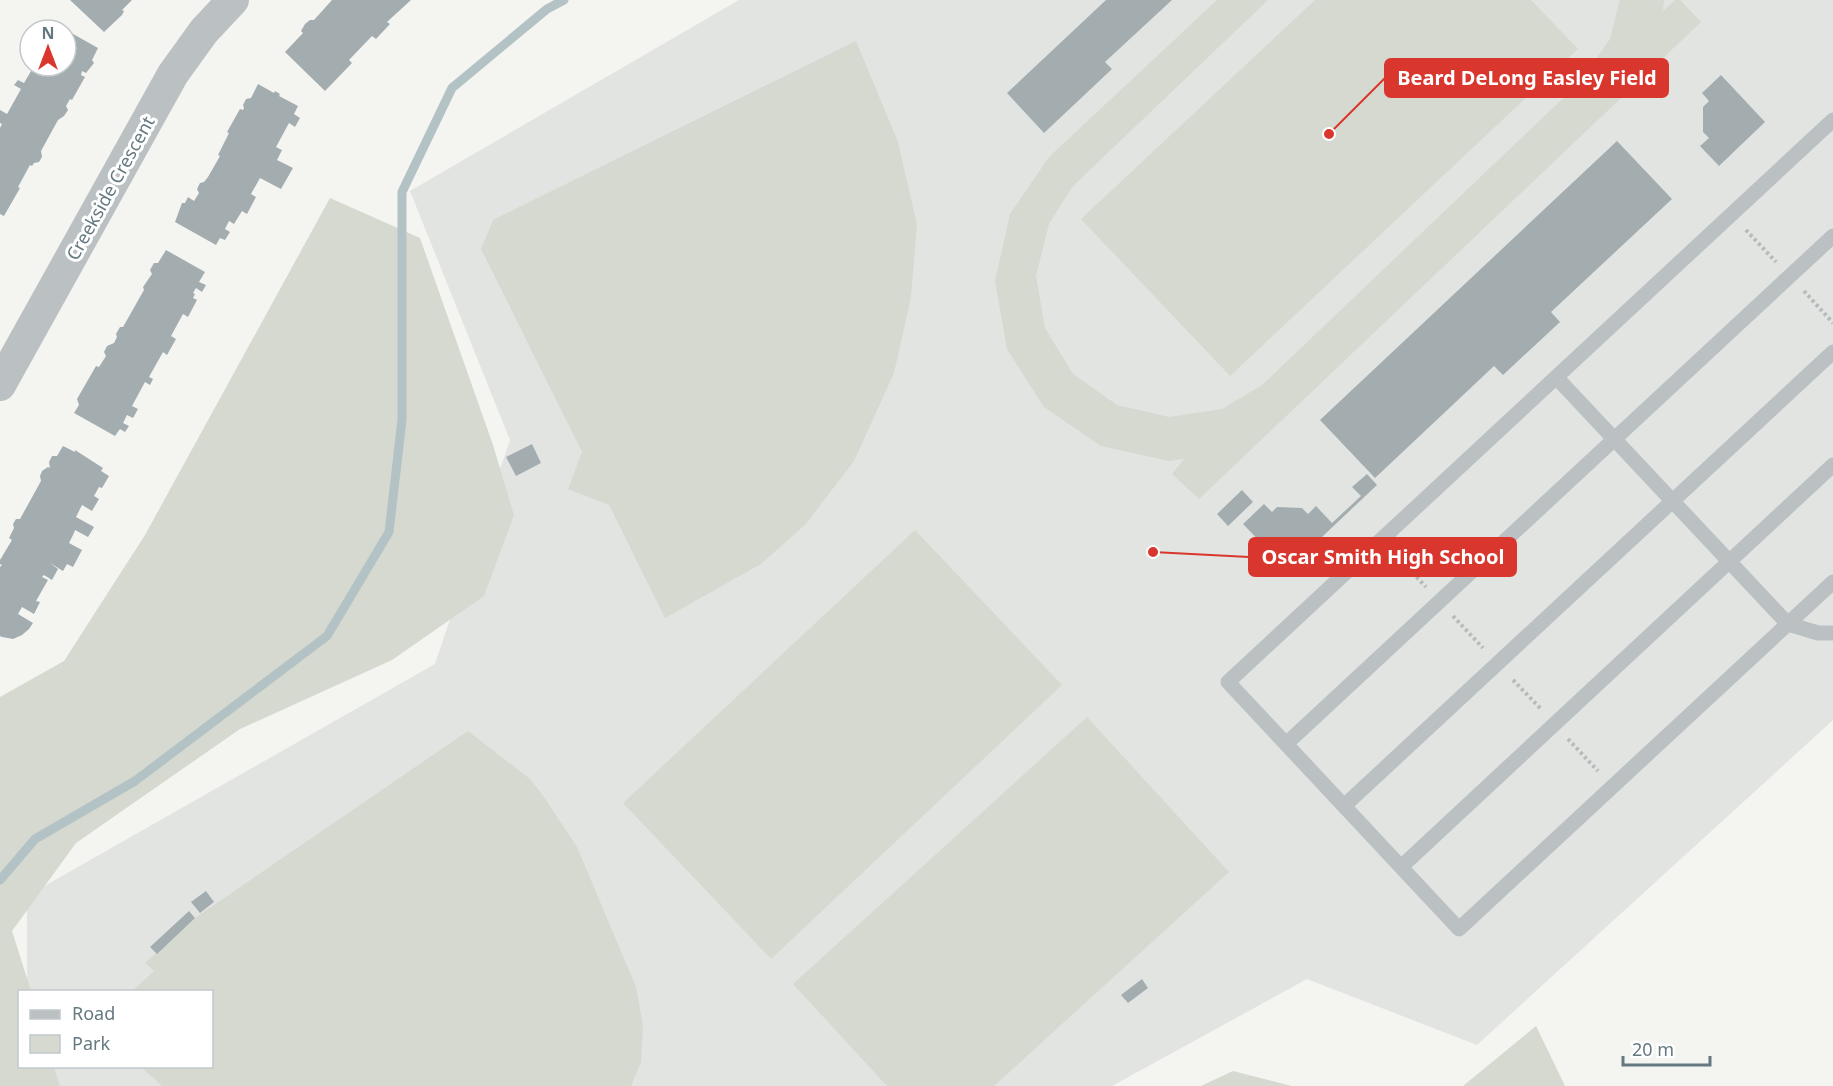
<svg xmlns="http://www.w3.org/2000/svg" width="1833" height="1086" font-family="'Noto Sans',sans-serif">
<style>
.built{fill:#e2e4e2}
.green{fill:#d5d9d0}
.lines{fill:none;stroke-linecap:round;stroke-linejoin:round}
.stream{stroke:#b3c2c4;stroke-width:9}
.building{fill:#a3adb0}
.path{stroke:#b6babb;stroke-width:4;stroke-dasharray:3 3;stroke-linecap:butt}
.service{stroke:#bbc1c3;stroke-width:15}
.minor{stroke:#bbc1c3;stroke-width:32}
.labels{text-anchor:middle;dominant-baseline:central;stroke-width:6;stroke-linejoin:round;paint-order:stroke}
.street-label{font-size:18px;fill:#657980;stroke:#fff}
.leader{fill:none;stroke:#d9362d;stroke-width:2}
.callout-dot{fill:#d9362d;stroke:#fff;stroke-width:2}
.callout{fill:#d9362d;stroke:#d9362d;stroke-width:2}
.callout-label{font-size:20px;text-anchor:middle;font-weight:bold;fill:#fff}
</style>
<rect width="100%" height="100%" fill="#f4f4f1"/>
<path class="built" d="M739,0H1833V720L1477,1045L1307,979L1112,1086H35L27,1067L212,1066V992L27,991V896L435,664L510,440L410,191Z"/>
<path class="green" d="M1217,0H1268L1072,187L1049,224L1036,276L1045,328L1073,374L1117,405L1169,417L1222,409L1262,385L1579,83L1610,39L1620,0H1664L1663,11L1675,0H1680L1701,22L1199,499L1172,474L1184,459L1169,461L1101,446L1044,407L1007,349L995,281L1010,214L1049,157Z
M1315,0H1531L1578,49L1230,376L1081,219Z
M856,41L898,142L917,225L911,297L894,373L854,461L806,524L761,564L665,618L609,505L568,489L582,452L481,249L493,220Z
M330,198L420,238L493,445L514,515L484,596L392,660L240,729L76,843L12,931L31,991L20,992V1066L54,1067L60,1086H0V697L64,661L145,535Z
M915,530L1062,685L771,959L623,803Z
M1087,717L1229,872L994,1086H887L793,984Z
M468,731L530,779L544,797L577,847L636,987L643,1026L641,1062L631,1086H162L141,1067L212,1066V992H131L154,971L145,963L195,918Z
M1536,1026L1565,1086H1463Z
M1233,1071L1292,1086H1201Z"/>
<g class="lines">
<path class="stream" d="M0,880L35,839L135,781L327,636L389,532L402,420V192L452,88L547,9L564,0"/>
</g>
<path class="building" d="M70,0H132L122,10L124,11L122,15L104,32Z
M332,0H411L387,22L390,24L376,39L372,36L349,60L352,63L325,91L285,52L303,33L301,31L305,24L310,20H314Z
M1106,0H1172L1105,62L1112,69L1044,133L1007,93Z
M66,30L98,48L92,60L94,63L86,73L82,71L81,75L85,77L72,100L70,99L66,106L68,110L64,116L58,120L41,151L42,157L39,162L34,163L32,166L30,165L18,187L20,188L4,216L0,214V128L2,124L0,123V110L7,114L21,89L14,85L18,80L24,83L34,66H66Z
M1721,75L1765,122L1719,166L1700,146L1709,138L1703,132V107L1709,101L1702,93Z
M258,84L274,93L275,91L280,94L279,96L298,106L294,114L300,118L295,127L289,123L276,147L282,150L277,160L293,168L281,189L260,178L251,194L256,197L247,214L242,211L234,224L229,221L225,229L230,232L225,240L220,238L216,245L175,222L182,203H185L188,197L194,201L199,193L197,189L200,183L204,182L208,177L220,156L218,155L229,133L227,132L240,109L243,110L244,108L243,105L246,99L251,98Z
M1617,141L1672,199L1551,312L1560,322L1503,375L1494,366L1375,478L1320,420Z
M166,250L205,272L199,282L206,285L202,292L196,288L193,293L195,294L193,298L197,300L188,317L183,314L171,336L176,339L167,355L163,352L149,377L153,379L150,385L145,382L132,406L138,409L133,418L127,415L123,423L129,426L125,432L120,429L115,436L74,413L79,405L77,399L96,366L99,367L106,356L104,352L107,346L114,343L117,337L116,334L120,327H123L144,290L143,287L152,274L150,270L154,263H158Z
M532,444L541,463L516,476L506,457Z
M63,446L75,452V450L103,468L101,471L109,476L102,488L99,487L94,496L99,499L92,511L82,505L76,517L94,527L88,537L75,530L74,533L69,543L82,550L73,567L67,564L63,571L50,563L58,569L52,580L44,575L42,577L48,580L36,601L40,602L34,614L22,607L18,614L33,623L29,629L22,635L13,639L2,637L0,636V567L2,565L0,564V560L12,540L9,538L14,528L13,524L16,519H20L41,481L40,476L42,471L48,467L50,468L49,462L52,456H57Z
M1367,474L1377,485L1287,570L1243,524L1264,504L1272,512L1277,507L1302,508L1308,514L1316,506L1332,523L1361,496L1352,487Z
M1242,490L1253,502L1228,526L1217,514Z
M206,891L214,902L200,913L191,902Z
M189,911L195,918L157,954L150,947Z
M1142,979L1148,988L1128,1003L1121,995Z"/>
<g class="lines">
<path class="path" d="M1746,230L1776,262
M1804,291L1833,323
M1396,555L1426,587
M1453,616L1483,648
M1513,680L1541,709
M1568,739L1598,771"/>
<path class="service" d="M1833,120L1228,682L1459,929L1833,582
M1556,377L1788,624L1818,633H1833
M1286,744L1833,236
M1344,806L1833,352
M1401,867L1833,465"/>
<path class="minor" d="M0,385L173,74L204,31L233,0"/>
</g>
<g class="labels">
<g class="street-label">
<text transform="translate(110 188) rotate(-61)">Creekside Crescent</text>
</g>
</g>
<path class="leader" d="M1329 134L1385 78M1153 552L1249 557"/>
<g class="callout-dot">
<circle cx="1329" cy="134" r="6"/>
<circle cx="1153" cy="552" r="6"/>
</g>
<g class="callout">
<rect x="1385" y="59" width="283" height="38" rx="6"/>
<rect x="1249" y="538" width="267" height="38" rx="6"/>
</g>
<g class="callout-label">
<text x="1527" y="85">Beard DeLong Easley Field</text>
<text x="1383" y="564">Oscar Smith High School</text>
</g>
<rect x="18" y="990" width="195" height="78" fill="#ffffff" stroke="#c1c9cc" stroke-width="1.5"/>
<rect x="30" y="1010" width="30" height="9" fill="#bbc1c3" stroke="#c1c9cc" stroke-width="1.5"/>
<text x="72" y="1020" font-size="18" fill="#657980">Road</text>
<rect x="30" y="1035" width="30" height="18" fill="#d5d9d0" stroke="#c1c9cc" stroke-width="1.5"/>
<text x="72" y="1050" font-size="18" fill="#657980">Park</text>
<g transform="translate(48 48)"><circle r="28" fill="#ffffff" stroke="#c1c9cc" stroke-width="1.5"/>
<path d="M0-4.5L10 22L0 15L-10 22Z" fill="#d9362d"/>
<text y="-9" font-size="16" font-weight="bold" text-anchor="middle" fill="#657980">N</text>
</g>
<path d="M1623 1056v9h87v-9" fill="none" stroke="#657980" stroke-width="3"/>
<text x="1632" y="1056" font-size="18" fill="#657980" stroke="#ffffff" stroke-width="4.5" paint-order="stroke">20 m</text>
</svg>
